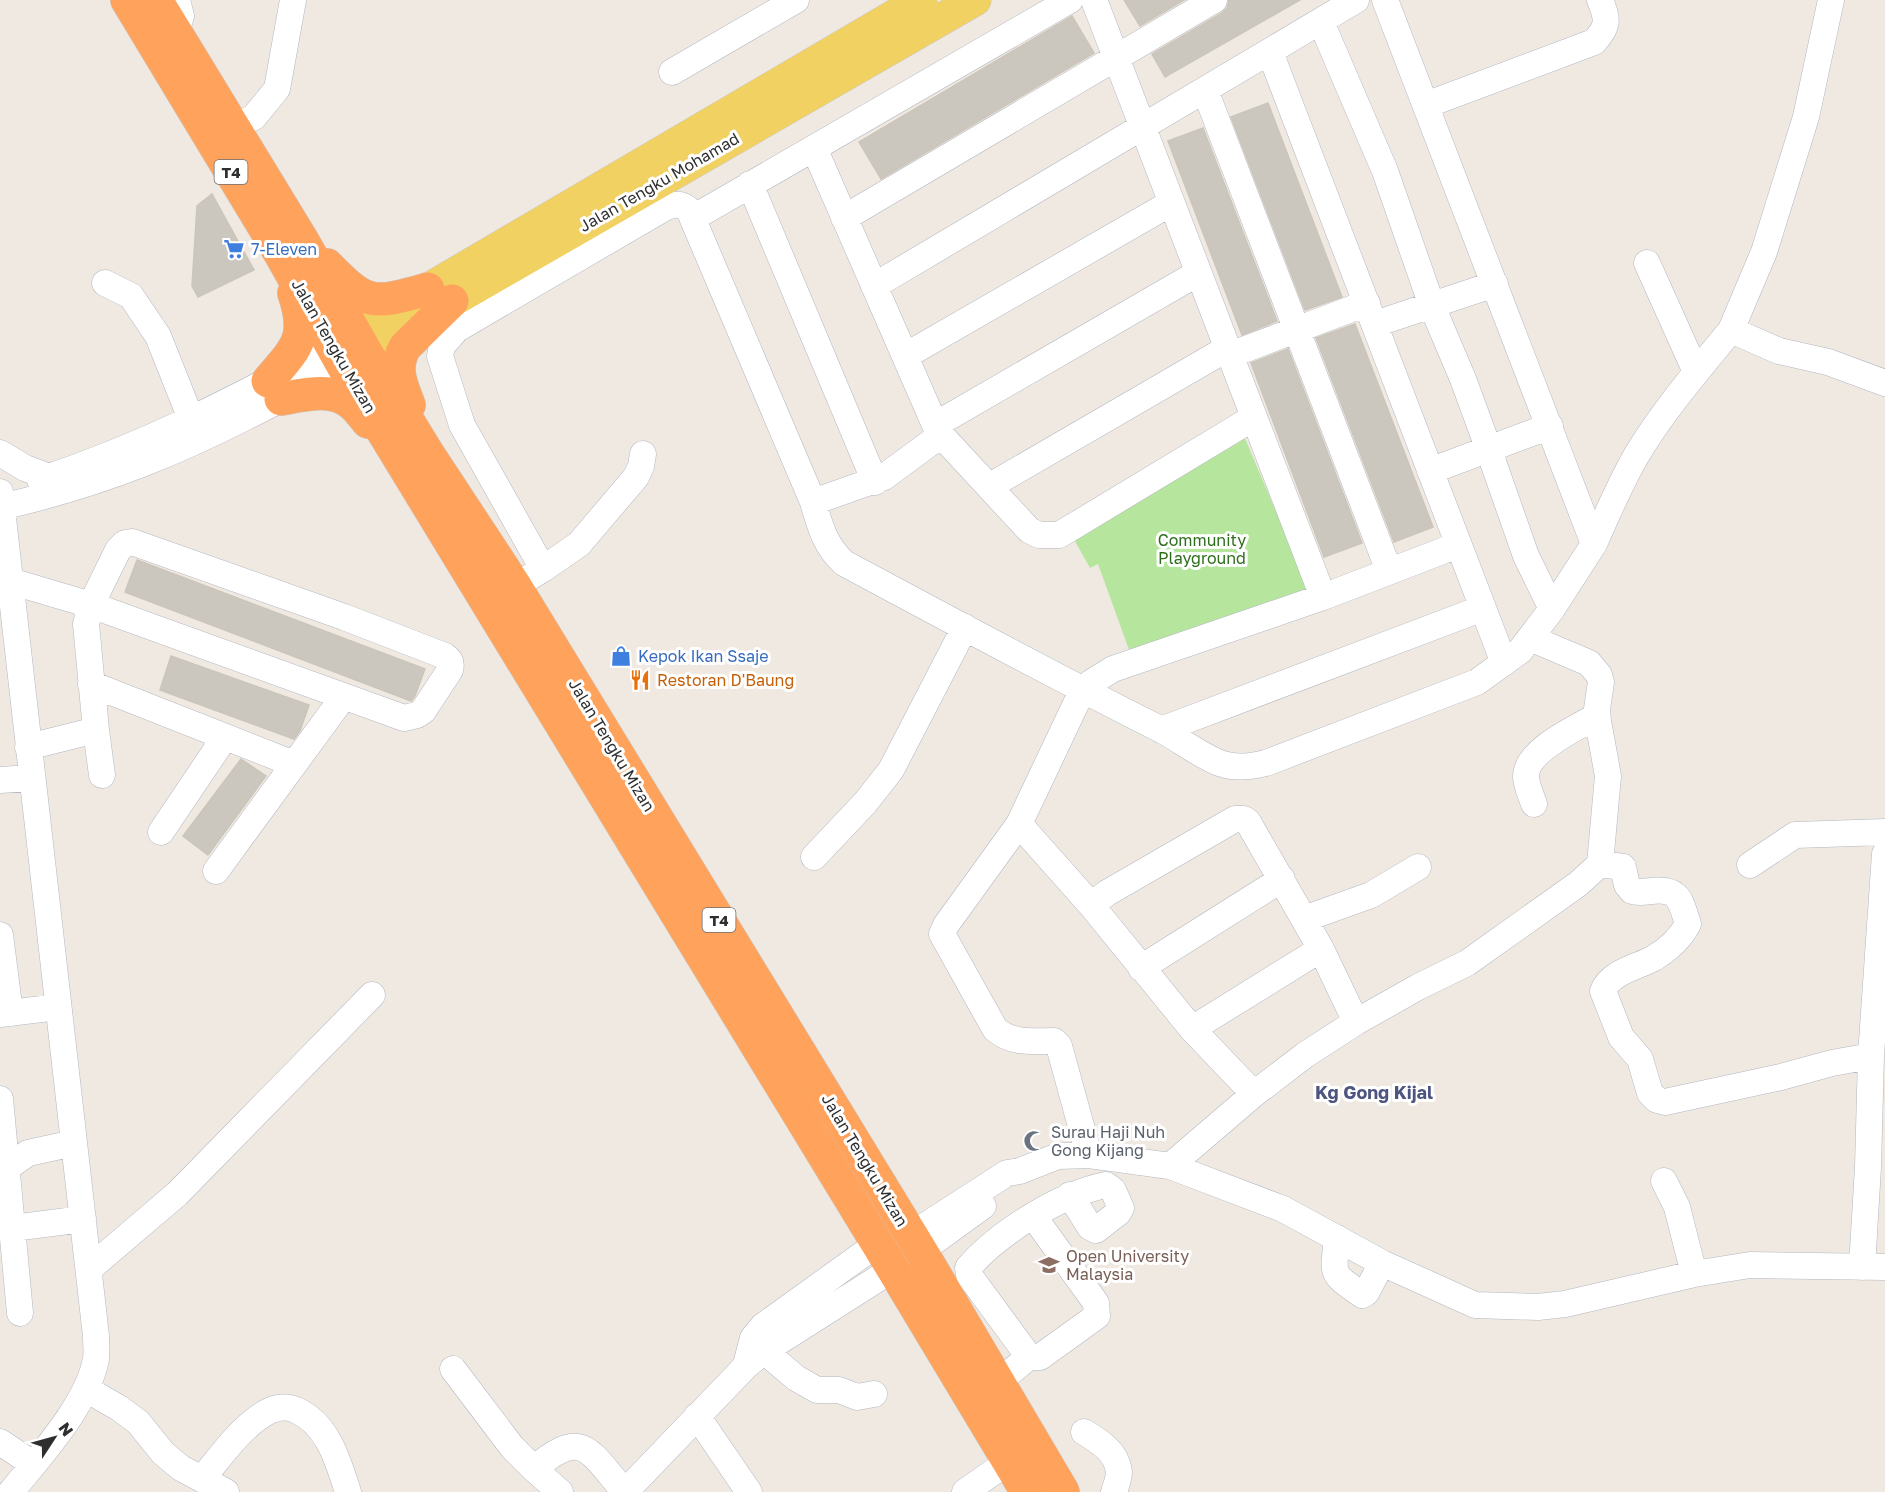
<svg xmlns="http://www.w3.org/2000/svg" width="1885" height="1492" font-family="'Golos Text',sans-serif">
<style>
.green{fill:#b6e59e}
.building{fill:#cbc7bf;stroke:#cbc5ba;stroke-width:1.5}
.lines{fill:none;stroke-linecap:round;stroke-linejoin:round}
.minor-casing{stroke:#b4b7c1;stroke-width:27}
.major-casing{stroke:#c9c9c9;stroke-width:33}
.highway-casing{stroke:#c9c9c9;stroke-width:34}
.minor{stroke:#fff;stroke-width:26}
.major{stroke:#f2d163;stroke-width:32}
.highway{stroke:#ffa35c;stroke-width:33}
.labels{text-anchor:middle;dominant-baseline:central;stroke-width:6;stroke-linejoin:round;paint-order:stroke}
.shield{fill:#fff;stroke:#6d6d6d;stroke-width:1.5}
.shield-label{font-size:15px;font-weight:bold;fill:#2e2e2e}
.street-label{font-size:16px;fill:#2e2e2e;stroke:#fff}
.shop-label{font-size:16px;fill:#366cbe;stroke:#fff;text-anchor:start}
.park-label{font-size:16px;fill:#2c6e1b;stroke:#fff}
.food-label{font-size:16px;fill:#c56008;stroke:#fff;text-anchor:start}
.worship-label{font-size:16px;fill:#5b616d;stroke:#fff;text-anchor:start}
.education-label{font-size:16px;fill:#785e54;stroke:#fff;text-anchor:start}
.neighbourhood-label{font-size:18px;font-weight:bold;fill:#4d5680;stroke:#fff}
</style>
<rect width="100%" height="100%" fill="#efe9e1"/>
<path class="green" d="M1244,436L1312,597L1132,658L1098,564L1090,568L1071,534Z"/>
<path class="building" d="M1124,0H1184L1140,26Z
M1229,0H1300L1165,77L1152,54L1222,13L1227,8Z
M1072,16L1094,53L881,179L859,142Z
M1268,103L1342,297L1305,310L1231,117Z
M1203,128L1277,321L1242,335L1168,141Z
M212,194L254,270L198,297L192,286L197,206Z
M1355,324L1433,527L1394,542L1316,338Z
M1288,349L1362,543L1324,557L1251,363Z
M137,560L425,669L415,696L411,701L125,592Z
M171,656L309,705L300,731L294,739L160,690Z
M241,759L266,776L208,855L183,836Z"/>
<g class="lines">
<g class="minor-casing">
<path id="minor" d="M1094,0L1323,597
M1831,0L1806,117L1764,252L1731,330L1779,351L1828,362L1885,383
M1321,22L1385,171L1432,306L1463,379L1485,439L1526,556L1552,609
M176,32L181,16L177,0
M1270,52L1504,663
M672,72L796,0
M1205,90L1389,571
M1426,105L1594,42C1609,26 1608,20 1600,0
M234,127L254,117L277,89L293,0
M814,148L935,425L941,435L1029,530L1039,535H1059L1253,418
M750,184L875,482
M693,218L1070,0
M844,218L1214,0
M1647,263L1696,372
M105,283L131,296L158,336L191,419
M874,286L1356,0
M1375,324L1495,284
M1230,355L1367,303
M905,356L1171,203
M935,425L1198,273
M0,453L25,468L49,477
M1430,471L1550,426
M40,480C143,446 239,398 333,345
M990,486L1228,348
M0,492L96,1336C96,1343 97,1352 96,1359C88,1404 39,1457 11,1492
M813,502L884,477L941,435
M1,507C49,496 96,482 142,464C211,437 278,401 343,366
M1594,544C1607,514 1620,484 1636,456C1662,412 1699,369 1731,330
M543,569L579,544L636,477L641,466L643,454
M0,581H10L91,605L404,718L417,715L423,711L450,670C452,663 451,660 445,656L344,617L132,542L125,543L118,550L91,605L86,624L96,730L102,775
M515,586L543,569L462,425L440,356L442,346L457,329L666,207C676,204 681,203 689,210L813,502C820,526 825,546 844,563C948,619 1052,675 1158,728C1178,738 1196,753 1217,762C1233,769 1250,767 1266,763L1477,682L1520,651L1552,609L1594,544L1385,0
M1530,638L1589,663L1599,675L1601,682L1597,709L1598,721L1608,776L1600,864
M91,684L294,764
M1161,730L1483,608
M28,747L96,730
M0,780L31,778
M1534,804C1531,795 1526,785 1526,776C1526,750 1578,727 1597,716
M1019,824L1091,905L1192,1029L1254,1094
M161,832L225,737
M814,857L865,803L891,770L965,627
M1750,865L1795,835L1885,832
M216,871L344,696
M1091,905L1107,893L1235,819H1244L1248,822L1321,949L1356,1022
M1304,919L1371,895L1418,867
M0,935L10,1013
M1141,968L1282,879
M0,1014L58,1007
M1192,1029L1321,949
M0,1099L20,1313
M1089,1155L1059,1046L1054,1041C1032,1041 1012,1044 995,1029L942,934L946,925L1019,824L1082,691L1092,682L1113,669L1323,597L1458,545
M1170,1166L1254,1094L1305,1055L1356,1022L1418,987L1467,963L1578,884L1600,864L1623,867L1627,885L1632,891C1638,893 1644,892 1651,891C1680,888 1680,900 1688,924C1680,939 1669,949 1654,958C1638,967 1610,972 1603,991L1621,1037L1640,1059L1650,1093L1657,1100L1665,1102L1781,1077L1832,1063L1871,1056
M0,1173L28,1153L74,1143
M1664,1181L1677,1207L1694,1274
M13,1228L83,1219
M911,1235L1007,1173L1020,1171L1058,1156L1089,1155L1170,1166L1283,1209L1382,1263L1475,1305L1538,1307L1565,1304L1694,1274L1750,1265L1885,1267
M1337,1238C1333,1277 1330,1272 1362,1295L1366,1293L1382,1263
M921,1251L983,1206
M1862,1267L1868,1167L1871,1056L1885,854
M89,1269L177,1194L372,995
M754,1338L764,1351L796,1378L817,1390H839L857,1397L874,1394
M1029,1357L969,1275L968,1268C998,1233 1060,1194 1106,1185L1113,1190L1121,1208L1118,1213L1096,1230L1090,1227L1070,1195
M746,1365L753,1338L763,1326L877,1244
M453,1369L512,1447L534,1469
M998,1382L1029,1357H1040L1097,1316L1096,1303L1034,1217
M86,1389L119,1408L138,1422L163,1453L181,1468L226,1492
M697,1416L749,1492
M1084,1432C1099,1441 1117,1452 1119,1472C1119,1478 1116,1486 1114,1492
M0,1442L33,1464
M202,1479C221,1456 242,1425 269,1411C277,1407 288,1406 296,1410C328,1424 338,1461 348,1492
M560,1492L534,1469C584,1426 589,1452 625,1492
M625,1492L746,1366L764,1351L893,1269
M965,1492L1009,1461"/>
</g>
<g class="major-casing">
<path id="major" d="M333,345L921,0
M345,365L452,301L975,0"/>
</g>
<g class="highway-casing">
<path id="highway" d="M127,0L281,255L343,366L893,1269L1027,1492
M156,0L301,238L366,352L427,452L515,586L921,1251L1063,1492
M327,265C368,307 373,304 428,289
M268,381C297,347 309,338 294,293
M281,399C304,395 332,387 352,404C358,409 363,416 368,422
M409,405C401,384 393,368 405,347L452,301"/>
</g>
<use href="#minor" class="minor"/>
<use href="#major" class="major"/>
<use href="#highway" class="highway"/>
</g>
<defs>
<g id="supermarket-bare" transform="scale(1.62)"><path d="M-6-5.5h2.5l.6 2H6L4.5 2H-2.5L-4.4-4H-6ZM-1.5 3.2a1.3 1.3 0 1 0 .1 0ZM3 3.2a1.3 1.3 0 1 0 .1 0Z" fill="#3f7fe0" stroke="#fff" stroke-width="2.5" paint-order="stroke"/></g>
<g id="shop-bare" transform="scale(1.62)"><path d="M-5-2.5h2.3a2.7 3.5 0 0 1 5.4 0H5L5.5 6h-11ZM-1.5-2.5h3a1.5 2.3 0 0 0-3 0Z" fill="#3f7fe0" stroke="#fff" stroke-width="2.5" paint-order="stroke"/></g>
<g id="restaurant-bare" transform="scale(1.62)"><path d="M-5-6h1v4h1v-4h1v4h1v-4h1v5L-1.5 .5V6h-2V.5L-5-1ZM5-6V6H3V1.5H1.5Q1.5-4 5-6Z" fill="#e8710a" stroke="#fff" stroke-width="2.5" paint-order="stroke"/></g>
<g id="mosque-bare" transform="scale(1.62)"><path d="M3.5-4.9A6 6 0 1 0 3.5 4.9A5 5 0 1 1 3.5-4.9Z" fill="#6b7280" stroke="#fff" stroke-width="2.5" paint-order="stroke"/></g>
<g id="university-bare" transform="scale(1.62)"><path d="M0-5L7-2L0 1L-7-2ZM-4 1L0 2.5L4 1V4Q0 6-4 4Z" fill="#8d6e63" stroke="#fff" stroke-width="2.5" paint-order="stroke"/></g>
</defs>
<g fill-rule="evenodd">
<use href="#supermarket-bare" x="234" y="249"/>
<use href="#shop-bare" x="621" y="656"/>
<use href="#restaurant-bare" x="640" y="680"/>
<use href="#mosque-bare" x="1034" y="1141"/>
<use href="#university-bare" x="1049" y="1265"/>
</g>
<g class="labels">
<g class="shield">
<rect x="214.5" y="160" width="33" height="24" rx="4.5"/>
<rect x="702.5" y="908" width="33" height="24" rx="4.5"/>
</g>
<g class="shield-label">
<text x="231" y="172">T4</text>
<text x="719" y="920">T4</text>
</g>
<g class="street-label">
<text transform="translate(659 182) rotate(-30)">Jalan Tengku Mohamad</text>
<text transform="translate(334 346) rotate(60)">Jalan Tengku Mizan</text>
<text transform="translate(612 745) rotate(59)">Jalan Tengku Mizan</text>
<text transform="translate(865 1160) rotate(59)">Jalan Tengku Mizan</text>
</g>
<g class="shop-label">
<text x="251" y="249">7-Eleven</text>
<text x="638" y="656">Kepok Ikan Ssaje</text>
</g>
<g class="park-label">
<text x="1202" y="540">Community<tspan x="1202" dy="18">Playground</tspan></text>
</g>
<g class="food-label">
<text x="657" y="680">Restoran D'Baung</text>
</g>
<g class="worship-label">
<text x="1051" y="1132">Surau Haji Nuh<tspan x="1051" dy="18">Gong Kijang</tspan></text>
</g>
<g class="education-label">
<text x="1066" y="1256">Open University<tspan x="1066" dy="18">Malaysia</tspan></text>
</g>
<g class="neighbourhood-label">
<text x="1374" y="1092">Kg Gong Kijal</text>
</g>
</g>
<g transform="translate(54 1438) rotate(54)" stroke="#ffffff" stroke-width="4.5" paint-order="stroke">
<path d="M0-4.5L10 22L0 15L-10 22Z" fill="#2e2e2e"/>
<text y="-9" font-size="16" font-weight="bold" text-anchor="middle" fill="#2e2e2e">N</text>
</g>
</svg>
